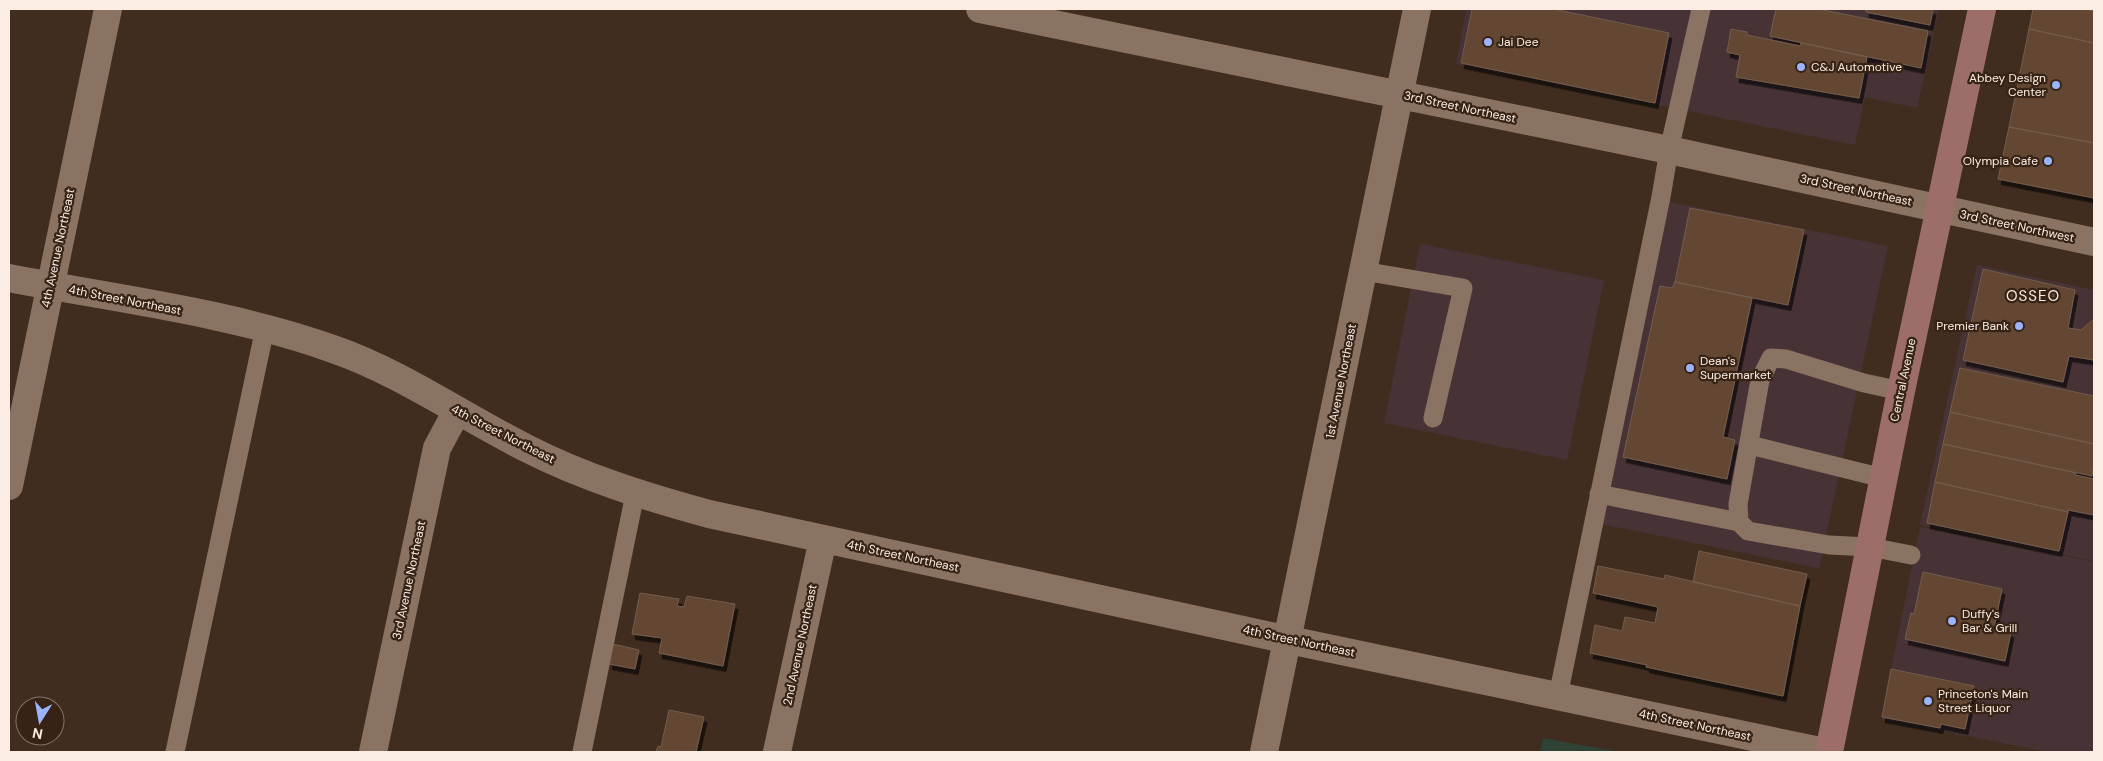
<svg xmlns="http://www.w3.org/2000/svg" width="2103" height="761" font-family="'DM Sans',sans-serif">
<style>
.commercial{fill:#473336}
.green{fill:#2e4335}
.building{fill:#644630;stroke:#735d4e;filter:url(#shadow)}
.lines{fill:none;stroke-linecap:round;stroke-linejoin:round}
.lane{stroke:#8a7363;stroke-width:19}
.street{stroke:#8a7363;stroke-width:28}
.secondary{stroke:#9d6e69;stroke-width:28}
.poi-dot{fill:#9cb4fd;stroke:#362315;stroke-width:2}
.labels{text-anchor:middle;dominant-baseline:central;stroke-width:4.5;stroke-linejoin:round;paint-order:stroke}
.poi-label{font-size:12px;fill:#fbede4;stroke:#362315;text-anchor:start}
.street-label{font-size:12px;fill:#fbede4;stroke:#362315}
.quarter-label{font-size:15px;letter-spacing:1px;fill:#fbede4;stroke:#362315}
</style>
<defs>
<filter id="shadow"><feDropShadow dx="3" dy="5.5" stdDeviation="0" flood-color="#0009"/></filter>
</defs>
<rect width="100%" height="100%" fill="#402d1f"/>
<path class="commercial" d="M1466,9H1939L1917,108L1865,97L1855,145L1456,64Z
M1670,202L1888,246L1819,568L1601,524Z
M1420,244L1604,280L1567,460L1384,423Z
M1977,265L2094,290V561L1920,525Z
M1920,527L2094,562V752H2048L1881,719Z"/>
<path class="green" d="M1543,738L1620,752H1540Z"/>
<path class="building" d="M1472,9H1553L1669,33L1655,103L1461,63Z
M1776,9H1818L1928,31L1921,68L1770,36Z
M1866,9H1933L1930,25L1866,12Z
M2033,9H2083L2094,11V43L2029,29Z
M1731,29L1747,32V35L1800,46L1801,43L1867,57L1859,98L1736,77L1740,55L1727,52Z
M2029,29L2094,43V143L2009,127Z
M2009,127L2094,143V198L1998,179Z
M1690,208L1804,230L1788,305L1675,282Z
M1983,269L2075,290L2068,328L2081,330L2094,319V360L2069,356L2063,382L1963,360Z
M1675,282L1752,298L1723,437L1735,440L1727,479L1623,457L1660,286L1672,288Z
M1960,368L2094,396V444L1950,412Z
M1950,412L2094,444V464L2092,476L1943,444Z
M1943,444L2076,473L2075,475L2094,479V515L2068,510V512L1935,482Z
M1935,482L2068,512L2059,551L1927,523Z
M1699,551L1807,574L1800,606L1693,582Z
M1598,566L1664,579L1665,575L1800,606L1783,696L1646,667L1647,665L1590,653L1595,625L1622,631L1625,617L1655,623L1658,607L1593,593Z
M1923,572L2002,589L1994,628L2011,632L2005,661L1905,639L1911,613L1914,614Z
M640,593L679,599L677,606L684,607L687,596L735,604L723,666L659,653L662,638L632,634Z
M613,644L639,650L635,669L609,664Z
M1891,669L1974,686L1965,729L1941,724L1940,728L1882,717Z
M669,710L704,717L696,752H656L658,746L661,747Z"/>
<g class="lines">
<path class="lane" d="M1363,271L1463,288L1433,418
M1901,391L1864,383L1786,359L1771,358L1760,380L1738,504L1739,522L1748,531L1829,545L1870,547L1911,555
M1750,445L1883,478
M1599,494L1739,522
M1558,696L1661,197L1669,150L1701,9
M175,752L265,328
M582,752L635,494"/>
<path class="street" d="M980,9L1669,150L2094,242
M9,278C117,299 229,312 333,349C400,372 464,417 528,449C585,478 647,497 709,514L1289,640L1825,752
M9,486L108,9
M373,752L437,448L457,411
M777,752L823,539
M1264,752L1417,9"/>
<path class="secondary" d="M1829,752L1901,391L1982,9"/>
</g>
<g class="poi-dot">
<circle cx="1488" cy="42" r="5"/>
<circle cx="1801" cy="67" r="5"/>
<circle cx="2056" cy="85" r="5"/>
<circle cx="2048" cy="161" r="5"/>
<circle cx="2019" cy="326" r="5"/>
<circle cx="1690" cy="368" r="5"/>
<circle cx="1952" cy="621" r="5"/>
<circle cx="1928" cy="701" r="5"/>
</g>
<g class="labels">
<g class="poi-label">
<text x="1498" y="42">Jai Dee</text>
<text x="1811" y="67">C&amp;J Automotive</text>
<text x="2046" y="78" text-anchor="end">Abbey Design<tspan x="2046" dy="14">Center</tspan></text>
<text x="2038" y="161" text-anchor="end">Olympia Cafe</text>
<text x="2009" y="326" text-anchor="end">Premier Bank</text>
<text x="1700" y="361">Dean's<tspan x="1700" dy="14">Supermarket</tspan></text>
<text x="1962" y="614">Duffy's<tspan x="1962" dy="14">Bar &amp; Grill</tspan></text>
<text x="1938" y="694">Princeton's Main<tspan x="1938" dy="14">Street Liquor</tspan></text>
</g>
<g class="street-label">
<text transform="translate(1460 107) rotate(12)">3rd Street Northeast</text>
<text transform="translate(1856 190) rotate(12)">3rd Street Northeast</text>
<text transform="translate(2017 226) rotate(12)">3rd Street Northwest</text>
<text transform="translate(58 248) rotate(-78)">4th Avenue Northeast</text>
<text transform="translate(125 300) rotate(11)">4th Street Northeast</text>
<text transform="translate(1903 380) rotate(-78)">Central Avenue</text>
<text transform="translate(1341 381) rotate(-79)">1st Avenue Northeast</text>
<text transform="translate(503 434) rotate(27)">4th Street Northeast</text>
<text transform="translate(903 556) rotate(12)">4th Street Northeast</text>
<text transform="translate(409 580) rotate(-78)">3rd Avenue Northeast</text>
<text transform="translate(1299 641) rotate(12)">4th Street Northeast</text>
<text transform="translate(800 645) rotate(-78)">2nd Avenue Northeast</text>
<text transform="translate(1695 725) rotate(12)">4th Street Northeast</text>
</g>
<g class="quarter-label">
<text x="2033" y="296">OSSEO</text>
</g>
</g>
<rect width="2103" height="761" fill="none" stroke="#fbede4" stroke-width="20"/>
<g transform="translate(40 721) rotate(191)"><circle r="24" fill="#362315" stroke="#857468"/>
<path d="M0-4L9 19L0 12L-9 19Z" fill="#9cb4fd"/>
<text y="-8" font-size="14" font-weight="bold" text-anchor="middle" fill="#fbede4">N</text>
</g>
</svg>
